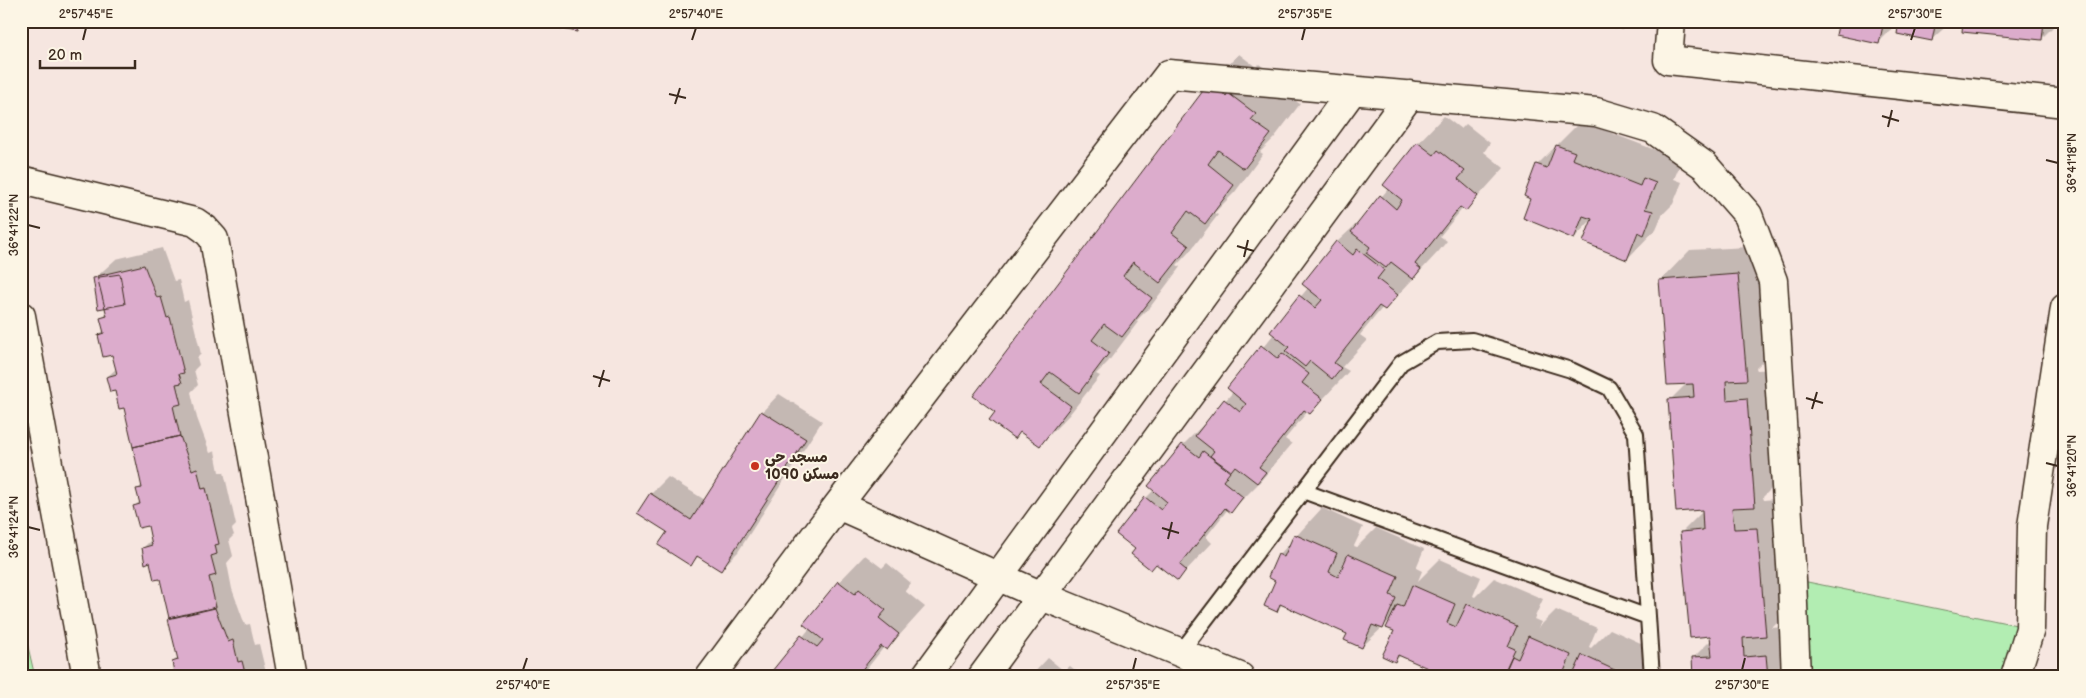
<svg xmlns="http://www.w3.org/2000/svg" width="2086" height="698" font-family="'Balsamiq Sans','Playpen Sans Arabic',sans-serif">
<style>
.green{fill:#b2edb2;stroke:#768c68}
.shadow{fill:#0003}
.building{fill:#dcaccc;stroke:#3b2a1e}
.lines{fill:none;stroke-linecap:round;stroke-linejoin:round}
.lane-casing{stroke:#3b2a1e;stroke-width:18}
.street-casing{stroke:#3b2a1e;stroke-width:31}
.lane{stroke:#fcf5e5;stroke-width:14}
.street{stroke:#fcf5e5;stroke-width:28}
.ticks{fill:none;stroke:#3b2a1e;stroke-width:2}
.poi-dot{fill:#c8321e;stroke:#fcf5e5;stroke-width:2}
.labels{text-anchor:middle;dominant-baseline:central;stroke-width:4;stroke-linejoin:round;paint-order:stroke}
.poi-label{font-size:15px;font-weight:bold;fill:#3b2a1e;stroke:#fcf5e5;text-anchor:start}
.neatline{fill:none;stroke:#3b2a1e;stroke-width:2}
.ticks-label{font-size:12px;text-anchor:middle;fill:#3b2a1e}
</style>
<rect width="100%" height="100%" fill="#f6e6e0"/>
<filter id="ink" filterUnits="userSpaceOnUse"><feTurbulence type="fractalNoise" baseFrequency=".02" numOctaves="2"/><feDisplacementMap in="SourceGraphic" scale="10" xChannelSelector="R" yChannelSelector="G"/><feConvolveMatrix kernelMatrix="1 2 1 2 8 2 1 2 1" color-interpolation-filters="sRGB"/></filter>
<g filter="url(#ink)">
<path class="green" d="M1793,579L2031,628L2015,677H1796Z
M25,634L35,677H21V635Z"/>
<path class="shadow" d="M531,21H585L577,30Z
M1840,21H1897L1896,25L1879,42Z
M1901,21H1952L1931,40Z
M1964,21H2059L2041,39Z
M1239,54L1256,67L1259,64L1285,83L1280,89L1300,104L1274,138L1260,152L1263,154L1235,192L1214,213L1218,215L1190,251L1177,265L1180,267L1151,306L1136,321L1138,322L1108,362L1096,374L1100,376L1069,415L1040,445L1021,431L1015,438L991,420L1210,84Z
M1587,115L1604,122L1601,129L1668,155L1685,153L1674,179L1682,182L1673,204L1662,215L1656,229L1627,259L1594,217L1574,238L1532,198L1537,165Z
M1444,116L1461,129L1466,124L1490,143L1484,152L1504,168L1466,210L1463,208L1440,236L1447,241L1439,251L1385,309L1383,307L1360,335L1367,340L1342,367L1349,371L1310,413L1308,411L1285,439L1292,444L1257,485L1231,511L1228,509L1206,537L1212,543L1178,579L1137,549L1146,498L1154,490L1149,486L1183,445L1210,418L1233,392L1229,388L1274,334L1272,331L1308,288L1304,284L1337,242L1365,216L1389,188L1418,143Z
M1768,246L1776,349L1756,368L1757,370L1776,369L1784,476L1763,497L1764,500L1787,498L1795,605L1772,628L1796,626L1799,677H1694L1693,658L1712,639L1682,532L1705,509L1670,400L1687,383L1661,280L1690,250Z
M162,248L174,281L179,280L184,302L188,300L201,354L197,358L199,365L194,370L198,385L191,392L197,418L210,453L215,451L219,472H224L236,525L232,529L234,535L229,540L233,556L227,563L232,589L245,625L250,624L255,645L259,644L267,677H172L176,674L173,662L178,657L170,620L174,616L160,578L143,548L152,539L148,524L135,506L140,501L137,490L143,484L125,406L107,377L117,368L113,353L99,335L104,330L102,318L107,313L94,279L116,259Z
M779,394L822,421L738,552L721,569L699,556L691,564L668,531L651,494L668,477L705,500L762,412Z
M1322,508L1363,527L1354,546L1357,547L1376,528L1424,549L1416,568L1422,571L1418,581L1440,559L1481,577L1473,596L1475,597L1494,578L1543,599L1534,619L1541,622L1538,628L1556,610L1597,628L1589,647L1591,648L1610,629L1658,651L1650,670L1655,677H1451L1401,655L1395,661V631L1391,619L1362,647L1348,633L1283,604L1276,610L1279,555Z
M865,555L882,568L887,563L911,583L905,591L925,607L887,649L884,647L862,675L864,677H770L810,628L839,582Z
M1048,658L1064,671L1070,666L1084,677H1030Z
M1192,664L1222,677H1179Z"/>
<path class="building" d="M525,21H579L577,32Z
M1579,21H1625L1623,29Z
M1839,21H1884L1879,44L1836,35Z
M1899,21H1951L1950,25L1936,21L1932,41L1897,34Z
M1963,21H2044L2042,40L1962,32Z
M1209,83L1226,96L1228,93L1256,114L1251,120L1271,134L1244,169L1218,150L1208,164L1234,185L1205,224L1188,211L1172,233L1189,246L1160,283L1133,262L1123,276L1152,298L1122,337L1104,324L1092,340L1109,353L1079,393L1050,372L1041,384L1071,406L1040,446L1020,432L1015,439L989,420L995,412L973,396Z
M1417,142L1434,155L1438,150L1465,171L1458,179L1478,196L1466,211L1460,207L1415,264L1421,269L1413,279L1391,262L1386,268L1366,253L1370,247L1351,232L1380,195L1396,209L1402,200L1383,185Z
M1556,145L1575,152L1572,159L1640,186L1643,178L1656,183L1645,209L1653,211L1644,235L1638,232L1627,260L1583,242L1592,219L1583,216L1574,239L1523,218L1530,199L1524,196L1536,164L1547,168Z
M1336,241L1353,255L1357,249L1384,270L1377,279L1398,295L1385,310L1379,306L1334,363L1341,368L1332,379L1310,361L1305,367L1285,351L1289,347L1270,332L1299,295L1315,308L1322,300L1302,284Z
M144,265L157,298L161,297L167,318L170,317L184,373L179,374L182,383L176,384L181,404L173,406L180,436L133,447L124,408L119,409L115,391L110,392L106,377L117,374L112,355L103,357L98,335L104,333L100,318L107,316L97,276Z
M120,274L125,304L98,309L93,278Z
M1738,274L1747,380L1726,381L1727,400L1747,398L1755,507L1732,508L1734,529L1757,528L1766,636L1743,638L1744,657L1766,655L1768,677H1693L1692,657L1712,656L1710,636L1690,638L1680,532L1703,530L1702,510L1676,512L1668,399L1694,397L1693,384L1667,385L1659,280Z
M1261,345L1278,359L1282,353L1309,374L1302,383L1323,399L1310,414L1304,410L1259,467L1266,472L1257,483L1235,466L1231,471L1210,456L1214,451L1195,436L1224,399L1240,412L1246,404L1227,388Z
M761,411L806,439L721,571L697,556L691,566L658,545L667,532L637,513L650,493L691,520Z
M180,436L192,470L197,468L202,489L206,488L219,544L215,545L217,554L211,556L216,575L209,577L216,607L169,618L160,579L154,580L150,562L145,564L142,548L152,545L148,526L139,528L133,506L140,504L136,489L142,488L133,447Z
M1182,444L1199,457L1203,451L1230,472L1223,481L1243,497L1231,513L1225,508L1180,565L1186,570L1178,581L1156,564L1151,570L1131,554L1135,549L1116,534L1145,497L1161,510L1167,502L1148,486Z
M1294,534L1337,553L1329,572L1338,577L1348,554L1398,576L1390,595L1396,598L1383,629L1372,625L1362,648L1344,640L1347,634L1280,604L1277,612L1264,606L1275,581L1268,577L1278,554L1284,557Z
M838,581L855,594L859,589L886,610L879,618L899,634L887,650L881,646L856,677H779L772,671L801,635L817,647L823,640L803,624Z
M1412,585L1455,604L1447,623L1456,627L1467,604L1517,626L1508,646L1515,649L1502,677H1448L1398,655L1395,662L1382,656L1394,631L1386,628L1397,605L1403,607Z
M215,608L228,642L233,640L238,662L242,661L246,677H175L172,662L178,660L168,619Z
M1528,636L1571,655L1563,674L1569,677H1503L1512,656L1518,659Z
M1582,655L1630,677H1572Z"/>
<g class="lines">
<g class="lane-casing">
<path id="lane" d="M1303,491L1648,617
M1180,653L1401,363L1437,342L1472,340L1571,370L1609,388L1636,434L1652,677"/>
</g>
<g class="street-casing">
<path id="street" d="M1671,21L1668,60L2065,103
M21,180L195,222L205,229L214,239L292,677
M21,316L87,677
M838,505L1042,596L1240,677
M710,677L838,505L1169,74L1596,112L1653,129L1705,166L1748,215L1773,281L1792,580L1796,677
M925,677L1352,91
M982,677L1410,95
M2015,677L2030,629L2032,526L2065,308"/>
</g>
<use href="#lane" class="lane"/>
<use href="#street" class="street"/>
</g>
</g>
<path class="ticks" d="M83,40L86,28M692,40L696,28M1302,40L1305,28M1911,40L1915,28M669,94L686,98M675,104L680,88M1882,116L1899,121M1888,127L1892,110M2046,160L2058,163M28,225L40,228M1237,246L1254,251M1244,257L1248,240M593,376L610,381M599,387L604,370M1806,398L1823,403M1812,409L1817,392M2046,463L2058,466M28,527L40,530M1162,528L1179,533M1168,539L1172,522M523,670L527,658M1133,670L1136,658M1742,670L1745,658"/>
<circle class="poi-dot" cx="755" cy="466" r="5"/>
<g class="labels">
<g class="poi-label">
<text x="765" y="457">مسجد حي<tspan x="765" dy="17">1090 مسكن</tspan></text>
</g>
</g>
<rect width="2086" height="698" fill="none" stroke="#fcf5e5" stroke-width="55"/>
<path d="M40 60v8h95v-8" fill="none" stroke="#3b2a1e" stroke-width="2.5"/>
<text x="48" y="60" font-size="15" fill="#3b2a1e" stroke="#fcf5e5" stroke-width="4" paint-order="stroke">20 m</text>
<rect x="28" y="28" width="2030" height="642" class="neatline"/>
<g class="ticks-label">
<text x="86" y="18">2°57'45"E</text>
<text x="696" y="18">2°57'40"E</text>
<text x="1305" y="18">2°57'35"E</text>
<text x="1915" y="18">2°57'30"E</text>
<text transform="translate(2072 163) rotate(-90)" y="4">36°41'18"N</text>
<text transform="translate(14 225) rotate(-90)" y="4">36°41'22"N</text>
<text transform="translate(2072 466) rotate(-90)" y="4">36°41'20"N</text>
<text transform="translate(14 527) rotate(-90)" y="4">36°41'24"N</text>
<text x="523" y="689">2°57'40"E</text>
<text x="1133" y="689">2°57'35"E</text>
<text x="1742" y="689">2°57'30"E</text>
</g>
</svg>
